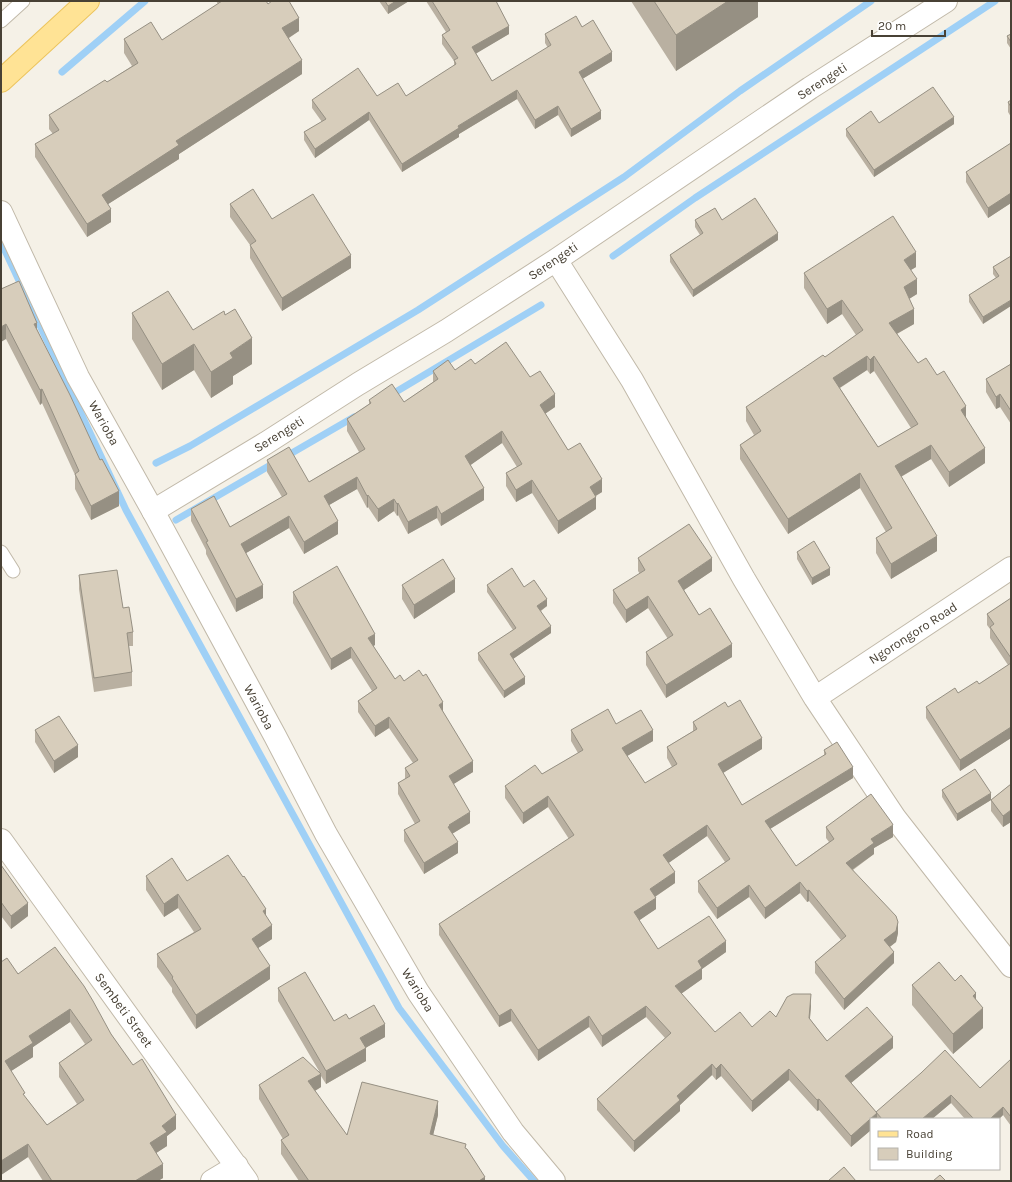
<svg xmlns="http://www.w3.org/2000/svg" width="1012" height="1182" font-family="Karla,sans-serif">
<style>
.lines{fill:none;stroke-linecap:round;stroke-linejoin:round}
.stream{stroke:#9fd0f6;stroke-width:7}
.service-casing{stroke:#c1b9a9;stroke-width:15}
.minor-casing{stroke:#c1b9a9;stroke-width:24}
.tertiary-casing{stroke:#c1b9a9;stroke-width:24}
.primary-casing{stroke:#ecc45d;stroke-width:24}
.service{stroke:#fff;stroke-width:13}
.minor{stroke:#fff;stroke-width:22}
.tertiary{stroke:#fff;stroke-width:22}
.primary{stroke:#ffe395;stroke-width:22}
.wall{fill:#b9b0a1;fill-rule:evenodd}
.shaded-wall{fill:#969083}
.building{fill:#d7cdbb;stroke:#969083;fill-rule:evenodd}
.labels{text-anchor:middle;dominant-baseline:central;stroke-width:3;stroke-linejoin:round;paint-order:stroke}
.street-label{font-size:13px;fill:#484135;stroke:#fff}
</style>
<rect width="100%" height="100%" fill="#f5f1e7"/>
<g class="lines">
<path class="stream" d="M62,72L145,1
M1,242L126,510L399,1008L503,1146L534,1181
M613,256L695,198L995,1
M389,396L541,305
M285,457L354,417
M156,463L190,446L418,310L624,177L740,91L871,1
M176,520L274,463"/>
<g class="service-casing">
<path id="service" d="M1,21L23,1
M1,552L13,571"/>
</g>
<g class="minor-casing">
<path id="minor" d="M556,260L632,380L744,579L815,698L895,818L963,905L1011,966
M153,511L266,443L358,384L446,331L556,260L810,88L946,1
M815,698L1011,568
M1,840L247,1181
M212,1181L237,1166"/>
</g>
<g class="tertiary-casing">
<path id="tertiary" d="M1,212L78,377L153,511L275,736L326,834L418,992L513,1132L554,1181"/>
</g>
<g class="primary-casing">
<path id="primary" d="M1,81L88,1"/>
</g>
<use href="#service" class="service"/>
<use href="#minor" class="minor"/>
<use href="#tertiary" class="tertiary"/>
<use href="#primary" class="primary"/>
</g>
<path class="wall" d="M216,1H266L268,4L299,31L289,38L302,74L179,154V159L108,204L111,222L87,237L35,157V144L53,134L49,129V115L107,82L132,66L124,53V39L162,40L218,4Z
M379,1H409L388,14Z
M426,1H496L509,34L476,53L492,81L548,48L545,43V34L582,27L612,61L582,79L601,119L571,137L558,115L535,129L517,99L459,134V137L402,172L369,120L315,158L304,140V132L322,122L312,108V100L377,96H406L454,66V61L442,44V35L446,32Z
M631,1H758V17L676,71Z
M1011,34V49L1007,43V36Z
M1011,100V117L1008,112V102Z
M879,123L954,124L874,177L846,136V129Z
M1011,143V203L988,218L966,182V172Z
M230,204L351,268L282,311L250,258V245L230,217Z
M695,220H722L778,240L693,297L670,262V255L700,235L695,227Z
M1011,256L983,324L969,302V295L996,278L993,274V267Z
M916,267L911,270L917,294L909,299L914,324L897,334L918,363L937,375L966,419L985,463L949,487L931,459L901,477L937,551L891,579L876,553V538L886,532L860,488L788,534L740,459V445L754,435L746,421V407L825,357L856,335L842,314L827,324L804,288V273ZM867,370L870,374L874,371L911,428L878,447L840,388Z
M1,289L37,329L119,506L91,520L75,489V475L42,403L40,405L6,339Z
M132,313L193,330L252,364L233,376V384L211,398L194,370L162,390L132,339Z
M475,364L530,377L555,407L545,414L568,450L602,492L596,496V509L558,534L532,493L516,502L506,486V473L517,467L502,443L470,465L484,500L441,526L437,518L408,534L398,515L397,516L394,511L378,522L368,507L367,508L357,489L329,505L338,534L304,554L289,528L246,553L263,598L236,612L206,554V550L191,521V509L230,527L282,497L267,472V460L309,482L359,452L347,431V419L369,404V400L404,402L433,382V371L455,370Z
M1011,364V424L1000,407L996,409L986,392V379Z
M797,552L830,575L812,585L797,559Z
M638,558L712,571L684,590L699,615L732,657L666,698L646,665V652L668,639L648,608L626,623L613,603V590L640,574L638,571Z
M79,575L123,608L133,632V646H129L132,672V686L94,692L79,589Z
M402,585L455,592L414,619L402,599Z
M487,585L524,587L547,606L541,611L551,633L513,659L525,684L504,698L478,660V653L513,630L487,592Z
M293,592L375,645L373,646L395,679L404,681L443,713L473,772L453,784L470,823L452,834L458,853L424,874L404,841V830L415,824L398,794V783L405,779V768L413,763L389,728L375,737L358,712V701L372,691L351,658L331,670L293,603Z
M1011,598V738L960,771L926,718V707L979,684L1008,665L990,638V629L987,625V614Z
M728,707L762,749L723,773L742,805L824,756V750L853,778L770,829L796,866L829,842L826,838V827L893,837L874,848V854L853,870L898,933L896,942L890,947L894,963L844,1010L815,973V962L841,940L809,901L807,902L800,893L765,919L749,897L717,919L698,892V881L725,862L707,836L668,863L675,883L655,897L656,909L639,920L658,949L726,952L702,969V979L681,994L715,1032L752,1027L776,1017L811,1005L810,1019L827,1041L893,1048L851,1083L876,1112L980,1088L1011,1059V1126L1003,1115L999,1119H965L951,1103L932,1119H871V1130L851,1147L819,1110L817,1111L789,1080L752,1112L721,1076L716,1080L712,1075L680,1105V1111L634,1152L597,1110V1099L665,1038L646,1017L602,1047L589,1027L538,1061L511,1021L499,1027L439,935V924L569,839L548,807L523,824L505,798V786L542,774L578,753L571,741V730L616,724L653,741L627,756L645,783L672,767L667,758V747L693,731V722Z
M35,730L78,757L54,773L35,742Z
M1011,784V822L1003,827L991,811V800Z
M942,790L991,800L957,821L942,797Z
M1,865L28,916L11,929L1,916Z
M146,876L187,881L266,916L272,939L258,948L270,979L196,1029L172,992V988L157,967V954L194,932L178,908L164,917L146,890Z
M1,962L111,1034L176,1129L167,1136V1146L156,1153L163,1178L158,1181H43L28,1157L1,1175ZM70,1022L85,1044L59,1063V1077L77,1104L47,1125L25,1097L11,1071L33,1057V1047Z
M955,981L976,1001L983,1028L953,1054L912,1005V985Z
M278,988L334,1021L349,1019L385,1037L365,1048L366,1061L326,1084L321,1076V1087L315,1091L347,1135L438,1115L433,1135L466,1149L485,1181H299L281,1154V1140L283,1139L259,1099V1085L319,1071L278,1001Z"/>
<path class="shaded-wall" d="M396,1H409L388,14V6Z
M728,1H758V17L676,71V35Z
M299,18V31L282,42V28Z
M509,26V34L472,56V47Z
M612,52V61L579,81V72Z
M302,60V74L179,154V159L102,208V195L176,141Z
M517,90V99L459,134V137L402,172V164L458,126Z
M558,106V115L535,129V120Z
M601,111V119L571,137V129Z
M369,112V120L315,158V149Z
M954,117V124L874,177V170Z
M1011,193V203L988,218V208Z
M111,209V222L87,237V224Z
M778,233V240L693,297V290Z
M916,252V267L904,274V260Z
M351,255V268L282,311V298Z
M917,279V294L904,302V287Z
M842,300V314L827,324V309Z
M1011,300V306L983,324V317Z
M914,309V324L889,338V323Z
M37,323V337L34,324Z
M6,324V339L1,342V327Z
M252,338V364L233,376V384L211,398V372L230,353Z
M194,344V370L162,390V364Z
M867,356V370L833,392V378Z
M874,356V371L870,374V360Z
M42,389V403L40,405V390Z
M555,394V407L540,417V405Z
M1000,394V407L996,409V397Z
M966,406V420L961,410Z
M502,431V443L465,469V456Z
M931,445V459L895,480V466Z
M985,448V463L949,487V472Z
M860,473V488L788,534V519Z
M357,477V489L324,508V496Z
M602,479V492L590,499V487Z
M532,480V493L516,502V490Z
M484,488V500L441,526V514Z
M119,491V506L91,520V506Z
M368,495V507L367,508V496Z
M596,497V509L558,534V521Z
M394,499V511L378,522V509Z
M398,503V515L397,516V504Z
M437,506V518L408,534V522Z
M289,516V528L241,556V544Z
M338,521V534L304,554V542Z
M937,536V551L891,579V564Z
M712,558V571L678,594V581Z
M830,568V575L812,585V578Z
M455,579V592L414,619V605Z
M263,585V598L236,612V599Z
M648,596V608L626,623V610Z
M547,599V606L537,613V606Z
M551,626V633L510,661V654Z
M375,634V645L368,649V638Z
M732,644V657L666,698V685Z
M351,647V658L331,670V659Z
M525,677V684L504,698V691Z
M443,702V713L439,705Z
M389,717V728L375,737V726Z
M1011,727V738L960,771V760Z
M653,730V741L622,759V748Z
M762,738V749L718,776V764Z
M78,745V757L54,773V761Z
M473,761V772L449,787V776Z
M853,767V778L765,832V821Z
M991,793V800L957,821V814Z
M548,796V807L523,824V813Z
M1011,810V822L1003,827V816Z
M470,812V823L450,835L448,827L449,825Z
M707,825V836L663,867V855Z
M893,825V837L874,848V854L846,874V863L871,839Z
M458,842V853L424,874V863Z
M675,872V883L650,900V889Z
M800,882V893L765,919V908Z
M749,885V897L717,919V908Z
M809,890V901L807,902V891Z
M178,894V908L164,917V904Z
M656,898V909L634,924V912Z
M28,903V916L11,929V916Z
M266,909V923L263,911Z
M898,922V933L896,942L884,951V940Z
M272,925V939L252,952V939Z
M726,941V952L702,969V979L675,998V986L698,961Z
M894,952V963L844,1010V999Z
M270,966V979L196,1029V1015Z
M976,993V1013L973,996Z
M811,994V1005L809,1029V1018Z
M646,1006V1017L602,1047V1036Z
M983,1008V1028L953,1054V1034Z
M70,1009V1022L33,1047V1057L5,1075V1061L29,1036Z
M511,1009V1021L499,1027V1016Z
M589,1016V1027L538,1061V1050Z
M385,1024V1037L360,1051V1038Z
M893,1037V1048L845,1088V1076Z
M366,1048V1061L326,1084V1071Z
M712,1064V1075L680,1105V1111L634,1152V1141L677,1096Z
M721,1064V1076L716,1080V1069Z
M789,1069V1080L752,1112V1101Z
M321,1074V1087L308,1095V1081Z
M951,1095V1103L932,1119H922Z
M819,1099V1110L817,1111V1100Z
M438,1101V1115L430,1148V1134Z
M1003,1107V1115L999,1119H990Z
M877,1113V1119H871V1130L851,1147V1136Z
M176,1115V1129L167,1136V1146L150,1157V1143L162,1126Z
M28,1144V1157L1,1175V1161Z
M163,1164V1178L158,1181H135Z
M485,1177V1181H479Z"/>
<path class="building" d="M222,1H266L268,4L272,1H289L299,18L282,28L302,60L176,141L179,145L102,195L111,209L87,224L35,144L59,130L49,115L105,80L107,82L138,63L124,39L151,22L162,40Z
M385,1H396L388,6Z
M432,1H496L509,26L472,47L492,81L551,45L545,34L576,16L582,27L593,20L612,52L579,72L601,111L571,129L558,106L535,120L517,90L458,126L459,128L402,164L369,112L315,149L304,132L326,119L312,100L358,68L377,96L398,83L406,96L456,64L454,60L458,58L442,35L450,30Z
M654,1H728L676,35Z
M1011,34V42L1007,36Z
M933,87L954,117L874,170L846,129L871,111L879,123Z
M1011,100V107L1008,102Z
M1011,143V193L988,208L966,172Z
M253,189L272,219L313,194L351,255L282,298L250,245L256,241L230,204Z
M755,198L778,233L693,290L670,255L703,233L695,220L715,208L722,220Z
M893,216L916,252L904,260L917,279L904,287L914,309L889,323L918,363L926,358L937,375L944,371L966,406L961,410L985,448L949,472L931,445L895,466L937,536L891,564L876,538L892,528L860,473L788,519L740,445L761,431L746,407L823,355L825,357L863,330L842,300L827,309L804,273ZM867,356L870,360L874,356L918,424L878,447L833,378Z
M1011,256V300L983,317L969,295L999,276L993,267Z
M19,281L37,323L34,324L70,395L100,460L102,459L119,491L91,506L75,474L79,471L42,389L40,390L6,324L1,327V289Z
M168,291L193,330L224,311L225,315L235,309L252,338L230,353L233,358L211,372L194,344L162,364L132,313Z
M506,342L530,377L540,371L555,394L540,405L568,450L580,443L602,479L590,487L596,497L558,521L532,480L516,490L506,473L522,464L502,431L465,456L484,488L441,514L437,506L408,522L398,503L397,504L394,499L378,509L368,495L367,496L357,477L324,496L338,521L304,542L289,516L241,544L263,585L236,599L206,542L208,541L191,509L214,496L230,527L287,494L267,460L289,447L309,482L365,449L347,419L371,403L369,400L392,384L404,402L438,379L433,371L448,360L455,370L471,359L475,364Z
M1011,364V411L1000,394L996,397L986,379Z
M689,524L712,558L678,581L699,615L710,608L732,644L666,685L646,652L673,635L648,596L626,610L613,590L645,570L638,558Z
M814,541L830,568L812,578L797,552Z
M443,559L455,579L414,605L402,585Z
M337,566L375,634L368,638L395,679L400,675L404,681L419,670L423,676L426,674L443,702L439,705L473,761L449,776L470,812L449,825L450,826L448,827L458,842L424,863L404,830L420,821L398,783L410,776L405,768L418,760L389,717L375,726L358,701L377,688L351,647L331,659L293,592Z
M512,568L524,587L534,580L547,599L537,606L551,626L510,654L525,677L504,691L478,653L516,628L487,585Z
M117,570L123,608L129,607L133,632L127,633L132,672L94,678L79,575Z
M1011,598V658L990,627L994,624L987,614Z
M1011,663V727L960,760L926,707L955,688L958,693L977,681L979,684Z
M740,700L762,738L718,764L742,805L826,754L824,750L837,742L853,767L765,821L796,866L834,839L826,827L871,794L892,823L893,825L871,839L874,843L846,863L896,916L898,922L896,931L884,940L894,952L844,999L815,962L846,936L809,890L807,891L800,882L765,908L749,885L717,908L698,881L730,859L707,825L663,855L675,872L650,889L656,898L634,912L658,949L709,916L726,941L698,961L702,968L675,986L715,1032L740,1012L752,1027L770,1011L776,1017L787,997L793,994H811L809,1018L827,1041L867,1007L893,1037L845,1076L877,1113L851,1136L819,1099L817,1100L789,1069L752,1101L721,1064L716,1069L712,1064L677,1096L680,1100L634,1141L597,1099L671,1033L646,1006L602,1036L589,1016L538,1050L511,1009L499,1016L439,924L574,835L548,796L523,813L505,786L535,765L542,774L583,750L571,730L608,709L616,724L641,710L653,730L622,748L645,783L677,764L667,747L697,729L693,722L725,702L728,707Z
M59,716L78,745L54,761L35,730Z
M975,769L991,793L957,814L942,790Z
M1011,784V810L1003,816L991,800Z
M228,855L243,877L244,876L266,909L263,911L272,925L252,939L270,966L196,1015L172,978L173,977L157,954L201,929L178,894L164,904L146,876L172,858L187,881Z
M1,865L28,903L11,916L1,902Z
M55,947L84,986L93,1001L111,1034L133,1065L142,1059L176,1115L162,1126L167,1132L150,1143L163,1164L135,1181H52L28,1144L1,1161V962L7,958L18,974ZM70,1009L92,1040L59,1063L84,1100L47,1125L23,1094L25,1093L5,1061L33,1043L29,1036Z
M939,962L955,981L961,975L976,993L973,996L983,1008L953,1034L912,985Z
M305,972L334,1021L346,1014L349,1019L374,1005L385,1024L360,1038L366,1048L326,1071L278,988Z
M945,1050L980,1088L1011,1059V1117L1003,1107L990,1119H974L951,1095L922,1119H882L876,1112L921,1073Z
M303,1057L321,1074L308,1081L347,1135L362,1082L438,1101L430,1134L466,1144L465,1148L467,1149L485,1177L479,1181H309L281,1140L289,1135L259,1085Z
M844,1167L856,1181H828Z
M940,1175L946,1181H933Z"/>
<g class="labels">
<g class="street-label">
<text transform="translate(822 81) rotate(-33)">Serengeti</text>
<text transform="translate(553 261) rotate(-34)">Serengeti</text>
<text transform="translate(104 423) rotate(61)">Warioba</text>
<text transform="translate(279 434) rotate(-32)">Serengeti</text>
<text transform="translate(913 633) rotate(-33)">Ngorongoro Road</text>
<text transform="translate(259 707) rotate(62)">Warioba</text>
<text transform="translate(418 990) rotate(58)">Warioba</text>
<text transform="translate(124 1010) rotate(54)">Sembeti Street</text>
</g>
</g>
<rect width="1012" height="1182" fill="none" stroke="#484135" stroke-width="4"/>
<rect x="870" y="1118" width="130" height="52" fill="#ffffff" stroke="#b6b3ae"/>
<rect x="878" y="1131" width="20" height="6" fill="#ffe395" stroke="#b6b3ae"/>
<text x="906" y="1138" font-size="12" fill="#484135">Road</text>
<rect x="878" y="1148" width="20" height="12" fill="#d7cdbb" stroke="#b6b3ae"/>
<text x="906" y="1158" font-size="12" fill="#484135">Building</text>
<path d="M872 30v6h73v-6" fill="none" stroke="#484135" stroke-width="2"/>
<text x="878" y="30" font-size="12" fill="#484135" stroke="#ffffff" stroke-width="3" paint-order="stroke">20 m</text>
</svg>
